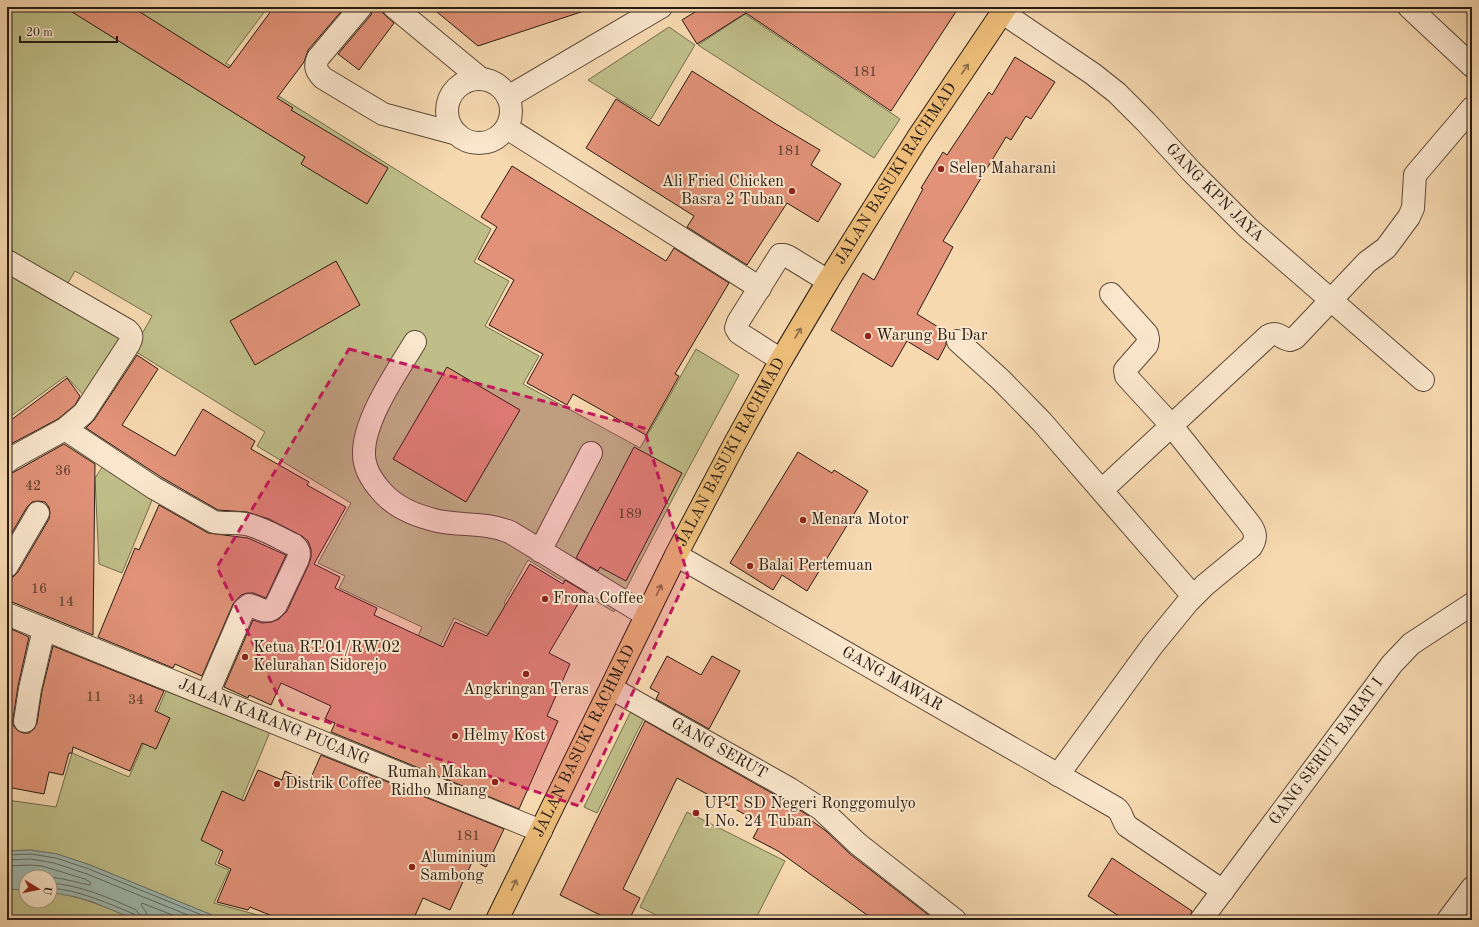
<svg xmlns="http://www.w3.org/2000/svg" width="1479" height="927" font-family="'Old Standard TT',serif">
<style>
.green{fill:#bfbe89;stroke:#736c4e}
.water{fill:#9eb9b1;stroke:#6e7a72}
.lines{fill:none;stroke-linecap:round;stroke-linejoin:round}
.shore{stroke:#626a62;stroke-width:1}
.building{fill:#e19278;stroke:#271b13}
.minor-casing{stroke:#5b4a3a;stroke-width:24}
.major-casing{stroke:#271b13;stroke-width:24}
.minor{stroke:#fae6cc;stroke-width:22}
.major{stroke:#ecbc78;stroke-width:22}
.oneway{stroke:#8a6c46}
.marked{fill:#c2185b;fill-opacity:0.2;stroke:#c2185b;stroke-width:3;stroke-dasharray:8 5;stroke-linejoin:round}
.poi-dot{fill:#8f2418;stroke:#fae6cc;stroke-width:1.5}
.labels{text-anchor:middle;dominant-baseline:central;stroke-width:4;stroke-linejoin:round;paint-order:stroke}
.number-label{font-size:14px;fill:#56392c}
.poi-label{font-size:16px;fill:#271b13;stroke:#fae6cc;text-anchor:start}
.street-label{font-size:16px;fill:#271b13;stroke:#fae6cc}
</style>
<rect width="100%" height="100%" fill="#f7d9b0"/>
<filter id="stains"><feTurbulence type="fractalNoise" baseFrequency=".005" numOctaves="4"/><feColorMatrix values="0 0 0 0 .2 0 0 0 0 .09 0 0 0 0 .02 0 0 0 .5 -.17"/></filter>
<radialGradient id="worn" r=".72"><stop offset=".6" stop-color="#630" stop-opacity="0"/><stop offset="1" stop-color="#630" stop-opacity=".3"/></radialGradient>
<path class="green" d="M7,7H268L226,63L491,229L474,262L509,281L485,326L539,356L523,384L640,448L696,349L739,375L686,473L614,612L528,560L504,603L513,610L499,639L454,618L437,653L415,643L422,627L339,588L345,576L318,563L351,503L257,446L265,432L133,350L152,316L75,271L62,293L7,261Z
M745,14L900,119L874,158L698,45Z
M669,27L695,45L651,119L588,80Z
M7,267L127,336L87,399L66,376L7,419Z
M107,460L155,493L122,573L99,564L95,478Z
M166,691L270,732L215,864L229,870L214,903L276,920H224L90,865L57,854L31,850L7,851V800L56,807L72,753L129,777Z
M632,709L645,716L597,813L584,807Z
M687,812L785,861L755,920H666L640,907Z
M7,889L26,890V901H50V892C81,896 108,908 136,920H7Z"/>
<path class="water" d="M31,850L57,854L90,865L224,920H136L93,902L76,897L50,892V877H26V890L7,889V851Z"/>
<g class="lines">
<path class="shore" d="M7,855L31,854L56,858L89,869L214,920
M7,860L31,859L54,863L87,874L200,920
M7,866L30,865L42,866L85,879L90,882L91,884L89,885L63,879L50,877
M50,883C80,885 110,898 136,910L140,915L141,920
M50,888C79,890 107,903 134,914L136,917V920
M147,920L146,912L141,905L142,903L185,920"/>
</g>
<path class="building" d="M64,7H132L229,68L274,7H345L308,50L304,62L277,98L293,108L291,110L388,168L367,204L301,164L305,157Z
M373,7H382V12L386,16L394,23L359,70L338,54L371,15Z
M431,7H581V12L478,46Z
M703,7H959L891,111L746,13L697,44L682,20Z
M1015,57L1055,82L1031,119L1026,116L1011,140L1006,137L943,241L953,247L917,314L948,333L946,339V345L938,360L907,341L892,367L831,330L863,273L874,280L923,189L921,188L943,152L947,155L989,92L992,95Z
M692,71L776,124L820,150L811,165L841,184L818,222L787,203L747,265L687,227L694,216L586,148L616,99L659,126Z
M512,166L666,261L674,248L729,283L675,374L679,376L646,435L573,394L567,405L527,383L543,354L489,325L514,280L478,259L497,227L481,217Z
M336,261L360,305L255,365L230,321Z
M137,355L158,369L122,425L175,456L203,409L255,441L251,449L309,482L307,485L346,507L314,564L340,577L335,588L377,608L374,615L443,647L455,622L487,636L530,564L563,584L565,580L585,592L549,653L570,664L547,716L558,721L519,809L331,732L335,723L325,719L331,706L281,683L271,705L249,695L248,698L224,687L253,620L262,623L272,622L279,619L287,611L309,564L311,557V549L308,541L302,536L269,519L247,512L218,510L161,477L86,428L94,420Z
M447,367L520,410L466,502L393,459Z
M67,378L80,396L75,405L58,419L7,446V423Z
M64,444L95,464L93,635L12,602H7V578L13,577L18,572L49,519L50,513L49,507L45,502L38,501L32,502L27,507L7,541V474L14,472Z
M634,447L682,473L626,581L600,567L598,571L576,558Z
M798,452L832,473L834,470L868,491L807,591L782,575L773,590L730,563Z
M159,505L208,533L248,538L286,555L266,598L253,593H247L241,595L233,604L202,676L175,664L173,668L98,637L135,548L139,550Z
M7,627L29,637L18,686L13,719V725L17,730L23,733H29L34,729L37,723L42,691L53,646L164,691L155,711L170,718L156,749L142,743L130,771L73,747L72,753H69L63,775L49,772L44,794L7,787Z
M667,656L701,675L712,656L740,671L709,729L656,699L659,693L650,688Z
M645,721L784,800L809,816L808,818L826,831L850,854L935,920H874L778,851L753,838L761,823L677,778L623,889L640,898L629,920H610L560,895Z
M321,755L504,829L486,867L473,860L450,910L423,898L413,920H282L250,907L248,910L217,902L231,869L218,863L223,851L201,840L222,791L244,801L258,770L282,780L285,771L309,782Z
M1112,858L1192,911L1189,920H1125L1088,896Z"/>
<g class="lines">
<g class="minor-casing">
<g id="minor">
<path d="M361,7L318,58C314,67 317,72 323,78L383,114L457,134"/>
<path d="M394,7L481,79"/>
<path d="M1409,7L1472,66"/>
<path id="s1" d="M1003,13L1093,74L1117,93L1146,122L1191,171L1248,228L1423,380"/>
<circle cx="479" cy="111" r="32"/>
<path d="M508,97L661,7"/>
<path d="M507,128L760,288"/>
<path d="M7,261L127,330C133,335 132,338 129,344L84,413L65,429L12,458L7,462"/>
<path d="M958,341L1001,380L1042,422L1193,596"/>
<path d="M415,342C398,370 363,420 364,454C364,469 372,481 382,492C396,508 416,516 438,521C462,526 486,522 510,532L646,615"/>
<path d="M781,360L739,333L736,328L738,322L780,255H784L789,257L828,281"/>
<path d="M65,429L154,488L214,522C225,524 235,522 245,524C262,527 279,538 294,545C299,549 300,553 298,559L276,605C267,616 261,608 249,605L244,609L207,695"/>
<path d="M1102,490L1268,336C1278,330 1281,339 1290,340L1295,338L1367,262L1386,248L1409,217L1413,208L1415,175L1472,108"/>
<path d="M540,551L591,453"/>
<path id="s2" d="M676,555L1116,808C1123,813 1121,819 1127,826L1223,891"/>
<path d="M7,566L38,513"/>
<path id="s3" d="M7,614L541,831"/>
<path id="s4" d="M611,688L790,789L821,809L858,844L955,920"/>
<path d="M25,721L30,689L44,629"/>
<path d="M1058,775L1152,646L1188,602L1205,585L1251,547C1257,538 1256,532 1249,523L1171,425L1126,376L1125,370L1147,345L1148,339L1147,334L1111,294"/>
<path id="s5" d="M1201,920L1392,664L1411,644L1472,604"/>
<path d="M1448,920L1472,888"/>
</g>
</g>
<g class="major-casing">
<g id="major">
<path id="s6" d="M497,920L676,555L735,443L781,360L828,281L917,139L1006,7"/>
</g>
</g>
<use href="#minor" class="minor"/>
<use href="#major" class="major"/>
</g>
<defs><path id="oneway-shaft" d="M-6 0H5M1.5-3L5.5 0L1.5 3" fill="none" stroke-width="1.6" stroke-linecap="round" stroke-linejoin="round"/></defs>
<g class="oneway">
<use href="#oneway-shaft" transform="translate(965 69) rotate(-56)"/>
<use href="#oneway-shaft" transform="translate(798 333) rotate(-59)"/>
<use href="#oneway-shaft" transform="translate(659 590) rotate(-64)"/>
<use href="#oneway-shaft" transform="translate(514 885) rotate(-64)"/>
</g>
<path class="marked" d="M349,349L644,428L688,576L579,806L283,707L217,567Z"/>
<g class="poi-dot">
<circle cx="941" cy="169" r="4"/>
<circle cx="792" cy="191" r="4"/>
<circle cx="868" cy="336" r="4"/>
<circle cx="803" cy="520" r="4"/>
<circle cx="750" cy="566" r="4"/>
<circle cx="545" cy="599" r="4"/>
<circle cx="245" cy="657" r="4"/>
<circle cx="526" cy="674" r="4"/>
<circle cx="455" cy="736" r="4"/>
<circle cx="495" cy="782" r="4"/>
<circle cx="277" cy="784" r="4"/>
<circle cx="696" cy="813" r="4"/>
<circle cx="412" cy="867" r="4"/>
</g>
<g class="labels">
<g class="number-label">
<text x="865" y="72">181</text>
<text x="789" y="151">181</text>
<text x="63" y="471">36</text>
<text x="33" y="486">42</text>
<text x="630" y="514">189</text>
<text x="39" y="589">16</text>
<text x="66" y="602">14</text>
<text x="94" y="697">11</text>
<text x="136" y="700">34</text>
<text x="468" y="836">181</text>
</g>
<g class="poi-label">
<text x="949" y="169">Selep Maharani</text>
<text x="784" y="182" text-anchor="end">Ali Fried Chicken<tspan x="784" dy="18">Basra 2 Tuban</tspan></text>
<text x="876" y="336">Warung Bu Dar</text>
<text x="811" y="520">Menara Motor</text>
<text x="758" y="566">Balai Pertemuan</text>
<text x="553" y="599">Frona Coffee</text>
<text x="253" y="648">Ketua RT.01/RW.02<tspan x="253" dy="18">Kelurahan Sidorejo</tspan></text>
<text x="526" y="690" text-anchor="middle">Angkringan Teras</text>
<text x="463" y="736">Helmy Kost</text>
<text x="487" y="773" text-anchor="end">Rumah Makan<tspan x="487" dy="18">Ridho Minang</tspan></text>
<text x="285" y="784">Distrik Coffee</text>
<text x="704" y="804">UPT SD Negeri Ronggomulyo<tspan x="704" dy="18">I No. 24 Tuban</tspan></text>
<text x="420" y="858">Aluminium<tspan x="420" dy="18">Sambong</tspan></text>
</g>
<g class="street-label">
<text stroke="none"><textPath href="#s6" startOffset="847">JALAN BASUKI RACHMAD</textPath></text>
<text stroke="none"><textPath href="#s1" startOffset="279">GANG KPN JAYA</textPath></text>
<text stroke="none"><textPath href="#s6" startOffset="523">JALAN BASUKI RACHMAD</textPath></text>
<text stroke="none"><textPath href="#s2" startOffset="249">GANG MAWAR</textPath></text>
<text stroke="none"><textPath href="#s3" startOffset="288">JALAN KARANG PUCANG</textPath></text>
<text stroke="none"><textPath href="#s6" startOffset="199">JALAN BASUKI RACHMAD</textPath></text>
<text stroke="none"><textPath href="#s4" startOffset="124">GANG SERUT</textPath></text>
<text stroke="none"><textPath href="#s5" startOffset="210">GANG SERUT BARAT I</textPath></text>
</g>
</g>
<rect width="1479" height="927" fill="none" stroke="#f7d9b0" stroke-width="24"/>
<rect x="8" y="8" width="1463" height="911" fill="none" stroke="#271b13" stroke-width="2"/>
<rect x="12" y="12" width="1455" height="903" fill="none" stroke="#271b13"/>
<g transform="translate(38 889) rotate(100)"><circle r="19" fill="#fae6cc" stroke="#a69582"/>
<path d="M0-3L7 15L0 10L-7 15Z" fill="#8f2418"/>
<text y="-6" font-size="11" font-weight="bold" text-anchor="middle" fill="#271b13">U</text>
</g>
<path d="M20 36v6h97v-6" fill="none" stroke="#271b13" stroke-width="2"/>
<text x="26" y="36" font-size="12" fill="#271b13" stroke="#fae6cc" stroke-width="3" paint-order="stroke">20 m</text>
<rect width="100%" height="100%" filter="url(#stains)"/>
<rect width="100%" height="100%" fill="url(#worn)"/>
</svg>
